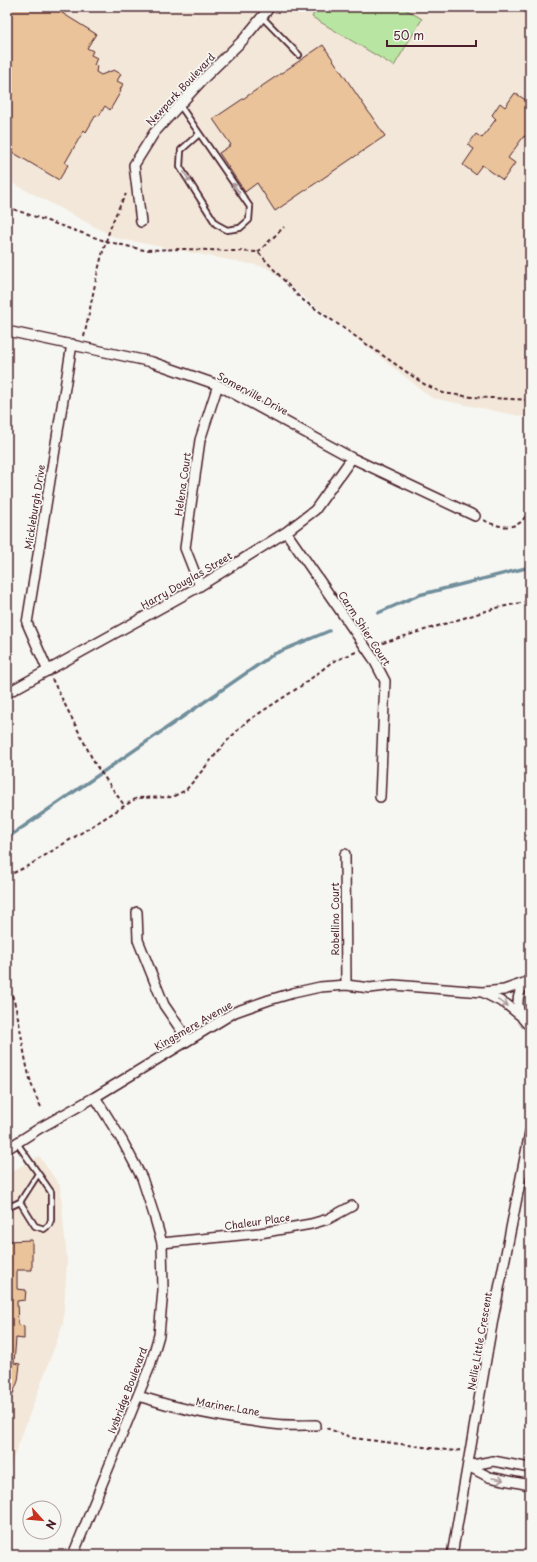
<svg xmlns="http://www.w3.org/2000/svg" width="537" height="1562" font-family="'Playpen Sans',sans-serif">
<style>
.built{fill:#f2e7d8}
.green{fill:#b9e5a2;stroke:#828266}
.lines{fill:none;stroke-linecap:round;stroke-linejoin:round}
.stream{stroke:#708e9b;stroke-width:3.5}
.building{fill:#eac39b;stroke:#4a1f2b}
.lane-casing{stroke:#4a1f2b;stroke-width:8}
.street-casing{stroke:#4a1f2b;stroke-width:12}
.path{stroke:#4a1f2b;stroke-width:2;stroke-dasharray:4 3;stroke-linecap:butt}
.lane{stroke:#f6f6f2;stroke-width:4.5}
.street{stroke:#f6f6f2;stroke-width:9}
.oneway{stroke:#a99598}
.labels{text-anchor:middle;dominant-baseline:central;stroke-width:3.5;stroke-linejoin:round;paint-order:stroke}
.street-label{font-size:10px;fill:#4a1f2b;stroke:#f6f6f2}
</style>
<rect width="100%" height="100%" fill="#f6f6f2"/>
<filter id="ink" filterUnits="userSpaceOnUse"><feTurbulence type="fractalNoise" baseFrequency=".025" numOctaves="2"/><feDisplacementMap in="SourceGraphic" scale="8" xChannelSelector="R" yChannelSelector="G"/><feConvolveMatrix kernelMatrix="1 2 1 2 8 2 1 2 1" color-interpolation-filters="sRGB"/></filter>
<g filter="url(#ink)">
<path class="built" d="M7,7H530V418L432,398L266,267L116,238L7,180Z
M39,1156L60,1186L67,1261L63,1324L7,1475V1174Z"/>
<path class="green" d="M317,7H402L422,19L394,66L312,17Z"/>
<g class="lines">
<path class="stream" d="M378,613L419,595L530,567
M7,838L274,654L329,631"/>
</g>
<path class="building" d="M7,7H56L63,10L62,13L96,34L87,48L93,51L91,55L97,58L94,65L97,66L96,72L101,75L114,70L121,74L117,81L123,84L120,90L121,91L110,110L105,106L99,116L96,115L86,132L84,130L65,163L68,165L59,180L7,149Z
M323,45L385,136L275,211L257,183L245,192L219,153L231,145L213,119Z
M515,93L530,103V106L526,112L530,115V140L524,136L508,158L515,163L503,180L482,165L475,174L463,165L474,149L468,145L476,134L482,138L496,119L492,115L500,103L505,107Z
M32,1240V1270H17V1289L26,1290L25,1300L17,1301L18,1325L24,1326V1339L16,1338L14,1363L20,1364L18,1381L7,1409V1241Z"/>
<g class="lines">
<g class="lane-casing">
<path id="lane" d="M262,17L299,55
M179,104L250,207L249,220L240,228L227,230L216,224L180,167L181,150L199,134
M17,1143L51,1192V1220L49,1225L44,1229L35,1226L20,1202
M7,1208L20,1202L38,1174"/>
</g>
<g class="street-casing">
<path id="street" d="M141,222L134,165L154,133L206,76L243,40L270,7
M7,331L152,362L218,385L352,458L475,516
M286,532L373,658L385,681L380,797
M200,586L185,548L200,440L218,385
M48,671L27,623L72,344
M7,693L200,586L286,532L315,510L352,458
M345,854L346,985
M137,912L138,940L164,1005L188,1040
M527,981C514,995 515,1015 530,1026
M482,992L506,1004L521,1016
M7,1149L40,1128L95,1097L235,1012L269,1000L293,993L320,987L346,985L370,988L394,985L482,992L504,990L527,982
M162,1243L260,1233L311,1224L328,1219L352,1206
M138,1396C182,1410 228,1419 273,1424C288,1426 302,1425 316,1425
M468,1466L489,1477L530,1485
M468,1466L493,1461L530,1468
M73,1555L150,1366L159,1335L163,1290L162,1243L154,1215L142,1178L123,1142L95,1097
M452,1555L493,1319L530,1132"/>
</g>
<path class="path" d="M7,207L105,241L144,250L184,249L258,252L300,298L424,384L443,393L472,397L530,400
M258,252L284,227
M84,337C95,288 101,238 126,194
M484,520C494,526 511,530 521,522C525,518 528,512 530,507
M376,645L496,608L530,601
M52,679L95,764L124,805
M7,876L28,866L137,798L172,797L186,790L227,741L246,722L304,684L332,662L356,652
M7,982C25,1022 20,1068 41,1107
M326,1428L353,1438L455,1451L460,1450"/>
<use href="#lane" class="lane"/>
<use href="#street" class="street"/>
</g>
<defs><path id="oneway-shaft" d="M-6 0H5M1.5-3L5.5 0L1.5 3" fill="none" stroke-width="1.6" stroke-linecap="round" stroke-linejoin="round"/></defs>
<g class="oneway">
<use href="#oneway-shaft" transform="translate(187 177) rotate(58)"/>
<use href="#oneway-shaft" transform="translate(236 188) rotate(-127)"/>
<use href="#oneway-shaft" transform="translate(503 1003) rotate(29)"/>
<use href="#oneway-shaft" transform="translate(498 1479) rotate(10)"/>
</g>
</g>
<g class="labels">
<g class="street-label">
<text transform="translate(180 89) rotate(-47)">Newpark Boulevard</text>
<text transform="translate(253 393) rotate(28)">Somerville Drive</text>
<text transform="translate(182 484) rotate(-82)">Helena Court</text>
<text transform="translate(34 507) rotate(-81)">Mickleburgh Drive</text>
<text transform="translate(186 580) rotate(-30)">Harry Douglas Street</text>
<text transform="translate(365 628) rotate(57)">Carm Shier Court</text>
<text transform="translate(334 919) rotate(-90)">Robellino Court</text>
<text transform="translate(193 1025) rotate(-30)">Kingsmere Avenue</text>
<text transform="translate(257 1221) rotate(-8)">Chaleur Place</text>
<text transform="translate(479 1341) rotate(-80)">Nellie Little Crescent</text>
<text transform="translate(127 1390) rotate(-69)">Ivsbridge Boulevard</text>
<text transform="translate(228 1406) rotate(10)">Mariner Lane</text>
</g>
</g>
<rect width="537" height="1562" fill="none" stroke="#f6f6f2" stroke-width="24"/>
<rect x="12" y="12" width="513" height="1538" fill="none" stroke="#4a1f2b" stroke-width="1.5" filter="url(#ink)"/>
<g transform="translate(42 1520) rotate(117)"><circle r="19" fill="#f6f6f2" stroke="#b1a0a2"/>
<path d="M0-3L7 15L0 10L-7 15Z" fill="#c8321e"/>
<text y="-6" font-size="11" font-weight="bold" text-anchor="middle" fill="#4a1f2b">N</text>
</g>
<path d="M387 40v6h89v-6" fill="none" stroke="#4a1f2b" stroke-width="2"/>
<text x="393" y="40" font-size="12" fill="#4a1f2b" stroke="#f6f6f2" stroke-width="3" paint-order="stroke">50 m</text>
</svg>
